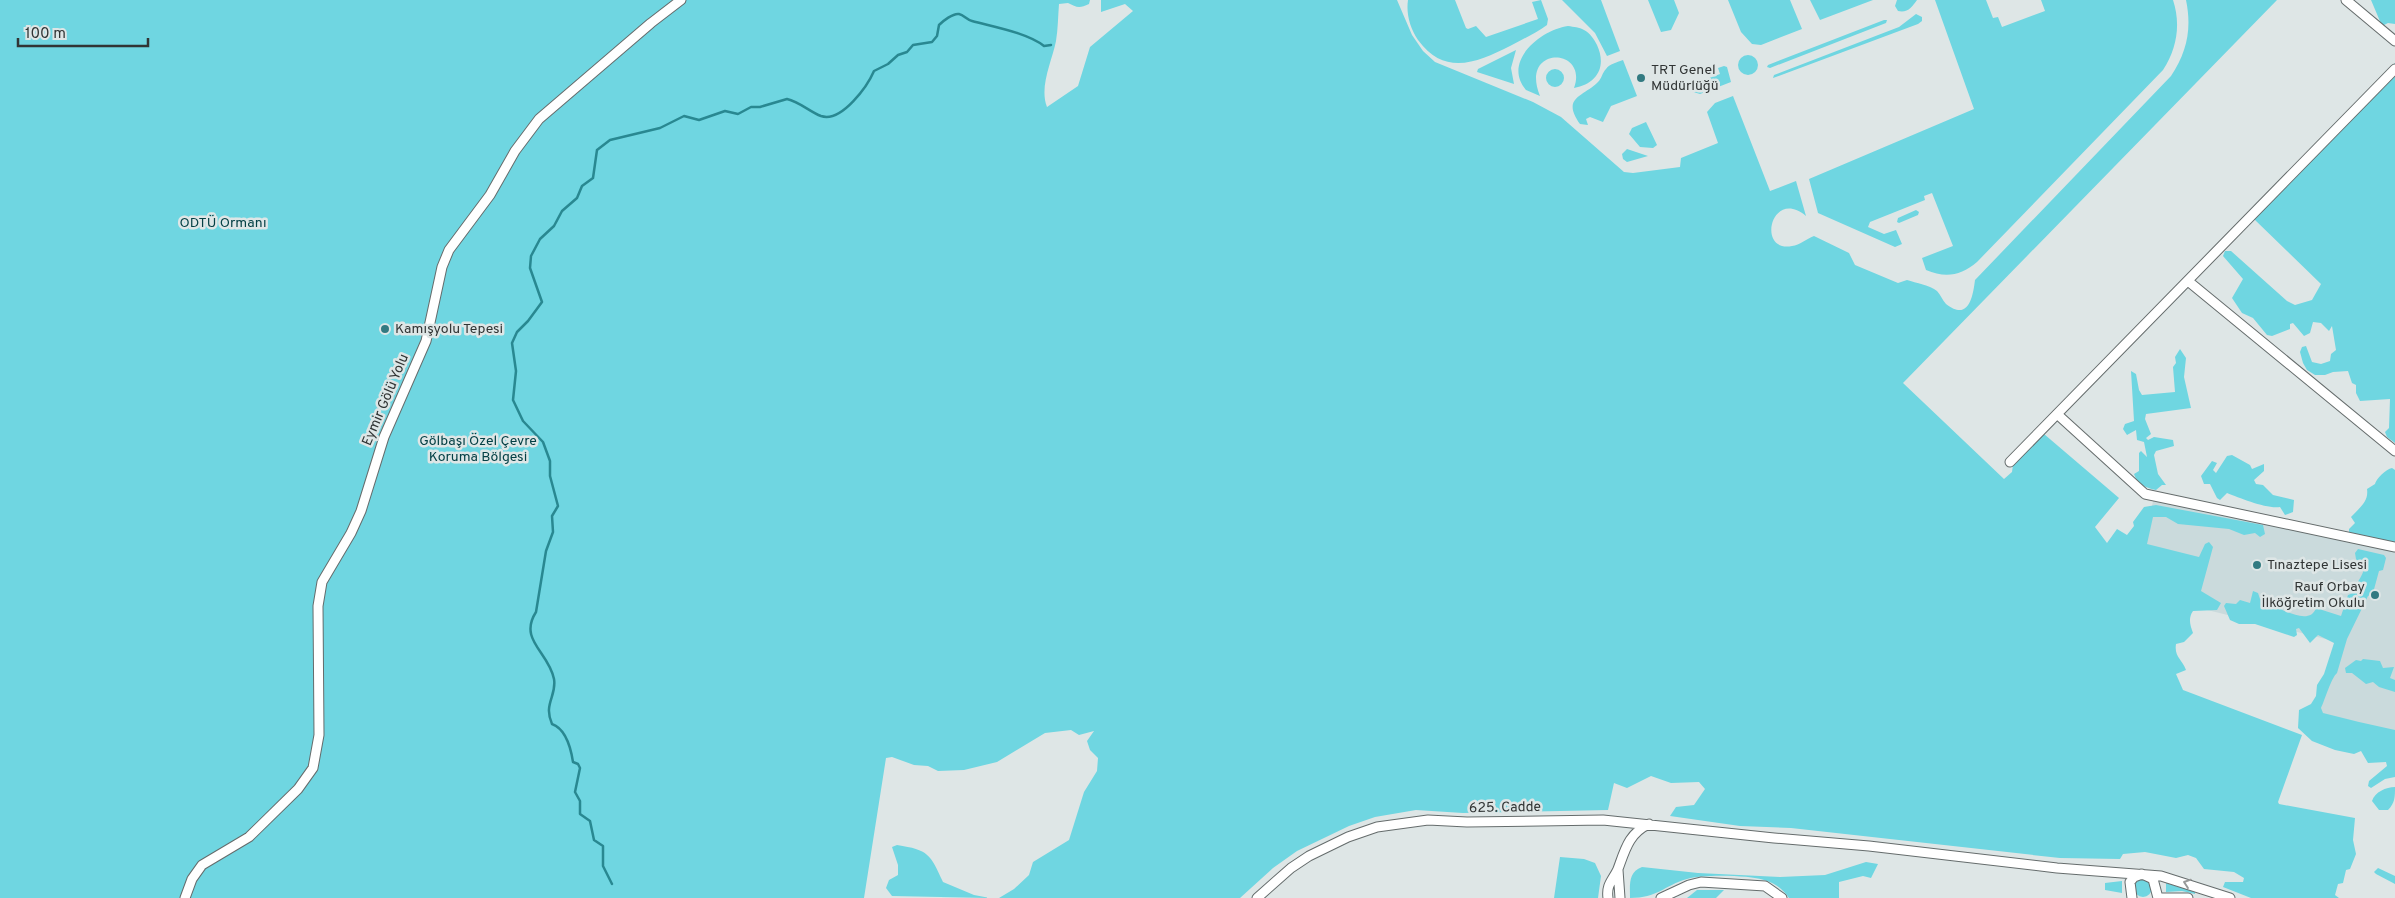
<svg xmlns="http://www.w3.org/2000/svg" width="2395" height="898" font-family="Overpass,sans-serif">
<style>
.built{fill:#cadadc}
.green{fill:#6fd6e1}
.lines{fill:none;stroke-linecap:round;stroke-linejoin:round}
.stream{stroke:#298891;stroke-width:2.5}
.minor-casing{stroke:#656c6c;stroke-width:11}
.minor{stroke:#fff;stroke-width:9}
.oneway{stroke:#989a9a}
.poi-dot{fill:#327a81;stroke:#dee6e6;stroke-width:2}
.labels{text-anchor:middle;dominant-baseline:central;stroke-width:5;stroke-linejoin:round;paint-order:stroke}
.poi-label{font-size:14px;fill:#313535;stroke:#dee6e6;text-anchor:start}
.park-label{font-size:14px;fill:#044045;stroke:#dee6e6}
.street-label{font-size:14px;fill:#313535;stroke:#dee6e6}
</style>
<rect width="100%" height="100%" fill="#dee6e6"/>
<path class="built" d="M2154,498L2395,547V739L2317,714L2342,643L2195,607L2139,553Z"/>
<path class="green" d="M0,0H1090L1089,4C1079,9 1076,7 1068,3L1059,4C1058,16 1058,29 1056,41C1052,61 1039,87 1047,107L1078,86L1090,47L1133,11L1125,4L1101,12V0H1397L1412,35L1423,51L1435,62L1533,102L1561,117L1624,172L1633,173L1680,167L1681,158L1718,143L1707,112L1715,103L1733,96L1770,191L1796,181L1806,216C1771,187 1756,253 1792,246C1800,245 1806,239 1814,236L1849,253L1855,265L1898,283L1907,280C1916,283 1930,285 1937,291C1941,295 1942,300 1946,304C1969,322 1973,296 1975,280L2171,76C2187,52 2192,29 2186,0H2277L1903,383L2004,479L2012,472L2013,465L2044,434L2119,498L2095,527L2107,543L2117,529L2127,535L2134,526L2133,522L2144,507L2156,505L2263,525L2265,534L2260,537L2255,533L2244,535L2229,529L2178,524L2166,517H2153L2147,544L2199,557L2205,544L2209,542L2213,547L2201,591L2221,603L2217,610L2193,611C2188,618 2190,625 2193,633L2184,642L2176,644C2174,657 2182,659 2186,670L2176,674L2183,690L2302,735L2278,802L2279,804L2355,818L2353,840L2356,854L2350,869L2346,870L2343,883L2338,884L2335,895L2339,898H2251L2223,887L2225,882H2243L2244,878L2234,872L2204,869L2196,858L2188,855L2176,858L2145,852L2123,854L2120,859L2060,858L1791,828L1740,826L1670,816L1676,807L1694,805L1705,789L1699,782L1671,783L1651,776L1627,788L1614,783L1608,810L1463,813L1416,810L1375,817L1349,826L1297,851L1273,868L1240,898H999L1014,889L1029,875L1033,862L1069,840L1084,792L1097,771L1098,758L1090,750L1087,741L1094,731L1079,735L1071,730L1045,733L997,762L964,770L938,771L928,766L914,765L892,757L886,758L864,898H0Z
M1408,0H1455L1466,28L1468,29L1476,26L1486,37L1538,19L1532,2L1541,0L1548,19L1547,25C1536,33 1523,39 1510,46C1478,62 1445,77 1418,40C1410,28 1406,14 1408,0Z
M1562,0H1601L1620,51L1607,56L1595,33Z
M1648,0H1674L1679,13L1671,30L1661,32Z
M1728,0H1790L1802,29L1761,45L1752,44L1741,32Z
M1810,0H1873L1820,20Z
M1897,0H1917C1912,7 1908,13 1898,11L1895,6Z
M1935,0H1986L1993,18L1998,17L2002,27L2045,11L2041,0H2173C2181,24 2177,49 2163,70L1977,262C1961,276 1945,278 1926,270L1922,258L1953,246L1932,193L1924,196L1925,200L1870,222L1868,227L1884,234L1896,230L1902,244L1895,247L1818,213L1809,179L1974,109Z
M2371,0H2395V24L2388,23L2382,26Z
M1916,14L1922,17V21L1918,24L1773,78L1774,75L1899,27Z
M1884,20H1887L1886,23L1770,68L1767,67L1768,65Z
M1568,26C1574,27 1579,27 1584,30C1590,33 1594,39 1597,45C1607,67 1597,84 1574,88C1589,47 1519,45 1540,96L1526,90C1502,62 1540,30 1568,26Z
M1516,50L1511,68L1514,84L1477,72L1478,69Z
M1738 65a10 10 0 1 1 20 0a10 10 0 1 1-20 0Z
M1623,60L1637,96L1611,106L1603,122L1590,117L1586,119L1588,125L1580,124C1561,97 1583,97 1598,82C1602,78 1602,73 1606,69C1609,64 1618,62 1623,60Z
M2395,63V443L2387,437L2385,432L2389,428L2390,399L2360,401L2356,393V385L2352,383L2348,371L2333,372L2325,375H2315L2307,370L2303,363L2300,352L2302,347L2306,346L2312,362L2321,364L2330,361L2331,354L2336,350L2332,326L2329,331L2321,323L2313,322L2310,333L2304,336L2293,323L2290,324V329L2272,336L2267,335L2253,318L2242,313L2232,298L2243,279L2223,256L2225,251H2231L2287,301L2295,305L2312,300L2321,284L2254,219Z
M1724,66L1727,67L1731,82L1700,94L1690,91L1688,85L1693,78L1696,83L1720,74L1718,68Z
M1546 78a9 9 0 1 1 18 0a9 9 0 1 1-18 0Z
M1646,122L1657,145L1653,148L1640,147L1629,134L1632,128Z
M1627,149L1648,156L1627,162L1623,159L1622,154Z
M1916,210L1919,212L1918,215L1899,223L1897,222L1898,218Z
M2180,349L2186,358L2184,377L2191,408L2146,414L2145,419L2151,434L2146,438L2148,440L2154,437L2173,440L2174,446L2156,451L2154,455L2158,474L2166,485H2162L2156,490C2146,488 2137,484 2134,474L2139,471V453L2141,451L2147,457L2144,442L2137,440L2136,430L2127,435L2123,429L2125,424L2134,421L2131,371L2136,374L2139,390L2142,395L2175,392L2173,367L2176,363L2175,357Z
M2232,455L2250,465L2252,469L2264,464V471L2254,480L2256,484L2263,485L2273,495L2294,500L2293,512L2285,515L2280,507C2266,509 2240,498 2227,493L2220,500L2217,498L2210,484H2204L2201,476L2212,461L2217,463L2213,470L2216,473L2227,456Z
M2392,468L2395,470V542L2388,547L2349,533V529L2355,523L2351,517C2359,508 2369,502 2367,489L2375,484C2376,479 2386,469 2392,468Z
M2358,549L2384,555L2386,558L2383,570L2379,571L2373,593L2368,596L2347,639L2337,673C2331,678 2325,700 2321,708L2323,713C2347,719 2371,725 2395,730V777L2385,779L2371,788L2368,786L2369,781L2387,766L2386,762L2368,763L2361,751L2354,754L2335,750L2312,741L2298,728L2299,710L2311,704L2316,696L2317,685L2324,674L2334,643L2318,635L2310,643L2299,628L2296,629L2297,635L2294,637L2255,624H2239L2230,620L2224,606L2226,603L2236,604L2240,600L2250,603L2253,591L2258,593L2260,599C2273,604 2309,629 2316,608L2341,616L2348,595L2353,593C2355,583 2363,577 2364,568L2356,559L2355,553Z
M2363,659L2380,661L2383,668L2394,667L2390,678L2395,680V692L2379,687L2373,682L2366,684L2352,673H2346L2345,668L2356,660L2361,661Z
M2395,787C2395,797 2395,803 2388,810H2379L2372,801C2375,792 2386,787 2395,787Z
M897,845C929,850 930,854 943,882L974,895L990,898L892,896L886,888L889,880L898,875V865L892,847Z
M1560,857L1584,859L1595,863L1601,876L1598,898H1554Z
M1866,862L1878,864L1871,878L1863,876L1839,882V898H1789C1783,889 1775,883 1764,880C1750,875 1702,874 1687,879C1663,886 1658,898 1630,898C1630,885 1628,872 1642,867L1698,873L1780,877L1825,875Z
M2378,868L2395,876V884L2376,874L2374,872Z
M2134 888a9 9 0 1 1 18 0a9 9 0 1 1-18 0Z
M2122,881V893L2105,890V883Z
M2166,883L2195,892V894L2182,891L2166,892Z
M1697,890H1724L1716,898H1687Z"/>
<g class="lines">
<path class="stream" d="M612,884L603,866V846L594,840L590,821L580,814V801L575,792L580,768L578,764L573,762C571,749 566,729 552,724C543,704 557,696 554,679C549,652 518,640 536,612L546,551L553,532L552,516L558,506L550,476V461L543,442L523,421L513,400L516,371L512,343L517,332L528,321L542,302L530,268L531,256L540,239L554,226L562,211L577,198L582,186L593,178L597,150L610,140L660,128L684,116L699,120L725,111L738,114L751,107H760L787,99C800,102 810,112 821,116C842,123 868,85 874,71L888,64L898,55L907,52L913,45L932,42L937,36L939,25C943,21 953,13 959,14C964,15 967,20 972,21C994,27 1028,33 1044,46L1051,45"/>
<g class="minor-casing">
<path id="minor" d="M2346,0L2395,41
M2188,281L2395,451
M2057,414L2145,494L2395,547
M2010,462L2395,69
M1618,870L1620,898
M185,898L192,879L202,865L249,837L298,789L313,768L319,735L318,606L322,582L351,533L361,511L384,437L426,341L442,267L449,250L490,195L515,151L539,119L651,23L681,0
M1257,898L1291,868L1309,856L1348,837L1377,827L1428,820L1467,822L1603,820L1774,838L1869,846L2057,868L2161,876L2230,898
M1608,898C1606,884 1613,880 1618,869C1625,850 1629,833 1649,824
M1661,898L1689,885L1701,882L1765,886L1782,898
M2132,898L2130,882L2134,877L2142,874L2153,879L2158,898
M2159,898H2188"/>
</g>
<use href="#minor" class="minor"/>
</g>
<defs><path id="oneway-chevron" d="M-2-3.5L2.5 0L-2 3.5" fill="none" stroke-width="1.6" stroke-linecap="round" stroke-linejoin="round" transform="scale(1.25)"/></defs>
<use class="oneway" href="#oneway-chevron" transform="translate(2187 883) rotate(-161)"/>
<g class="poi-dot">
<circle cx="1641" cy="78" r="5"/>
<circle cx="385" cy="329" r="5"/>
<circle cx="2257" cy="565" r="5"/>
<circle cx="2375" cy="595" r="5"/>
</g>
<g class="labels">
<g class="poi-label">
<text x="1651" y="70">TRT Genel<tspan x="1651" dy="16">Müdürlüğü</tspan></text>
<text x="395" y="329">Kamışyolu Tepesi</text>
<text x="2267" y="565">Tınaztepe Lisesi</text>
<text x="2365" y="587" text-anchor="end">Rauf Orbay<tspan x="2365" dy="16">İlköğretim Okulu</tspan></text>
</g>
<g class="park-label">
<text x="223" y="223">ODTÜ Ormanı</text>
<text x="478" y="441">Gölbaşı Özel Çevre<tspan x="478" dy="16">Koruma Bölgesi</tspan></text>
</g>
<g class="street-label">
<text transform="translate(386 400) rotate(-67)">Eymir Gölü Yolu</text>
<text transform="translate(1505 808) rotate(-1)">625. Cadde</text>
</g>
</g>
<path d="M18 38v8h130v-8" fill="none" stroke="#313535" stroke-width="2.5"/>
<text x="25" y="38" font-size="15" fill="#313535" stroke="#dee6e6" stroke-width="4" paint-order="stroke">100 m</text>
</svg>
